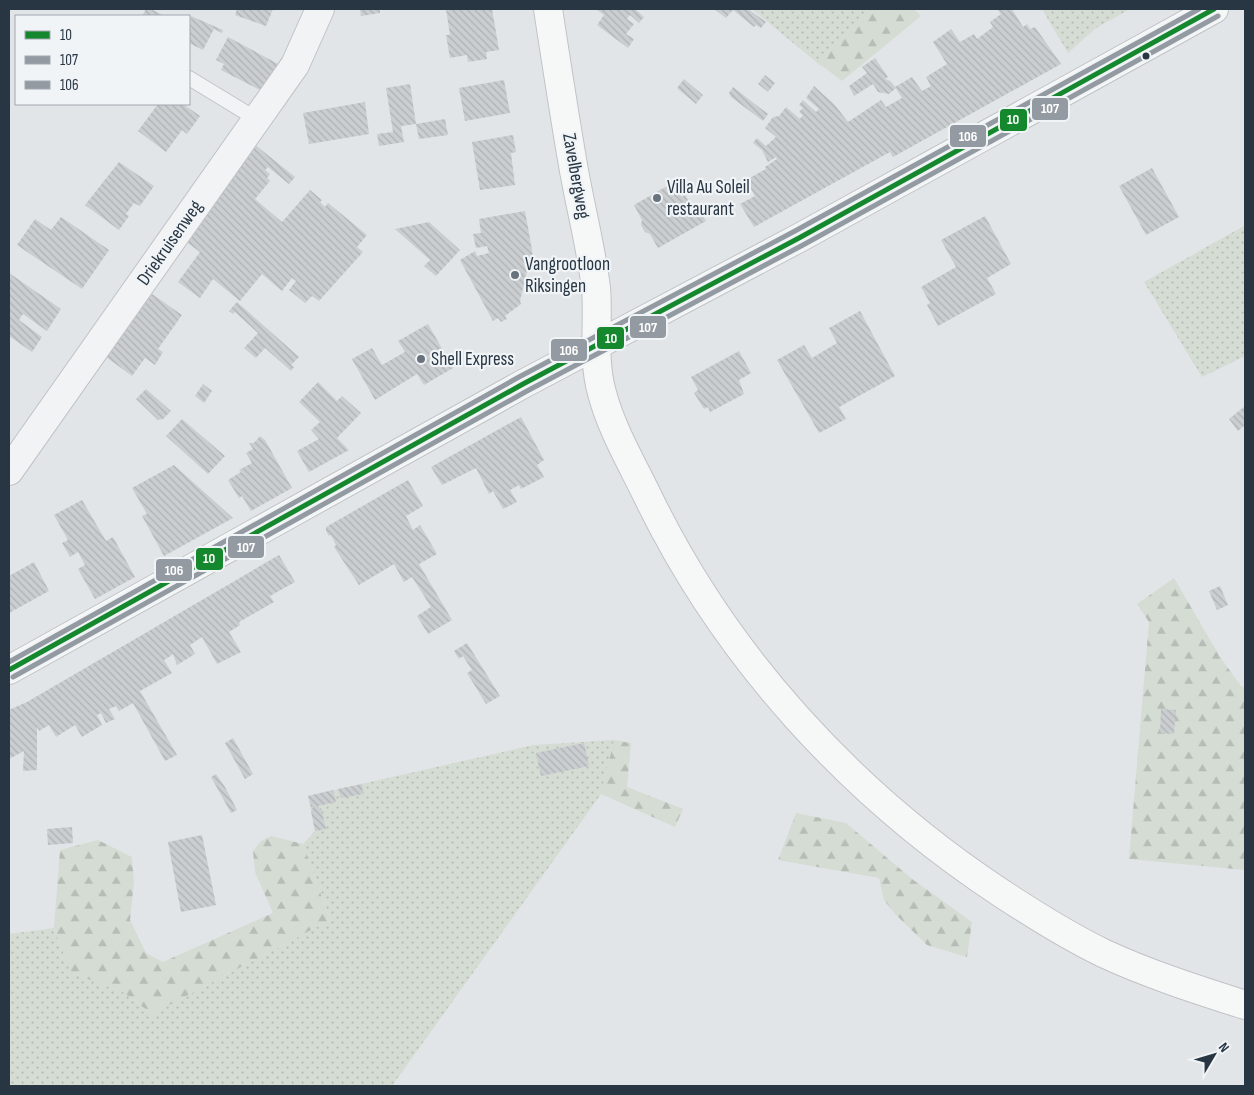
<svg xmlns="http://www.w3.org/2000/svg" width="1254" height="1095" font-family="'Sofia Sans Condensed',sans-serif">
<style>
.grass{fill:url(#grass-dots)}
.forest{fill:url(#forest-firs)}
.building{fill:url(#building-back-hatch)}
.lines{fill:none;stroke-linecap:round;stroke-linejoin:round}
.service-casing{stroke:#c0c3c6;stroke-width:16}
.minor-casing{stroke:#c0c3c6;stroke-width:30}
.secondary-casing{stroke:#c0c3c6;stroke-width:30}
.service{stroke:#f2f3f5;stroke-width:14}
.minor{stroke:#f2f3f5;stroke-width:28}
.secondary{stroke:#f6f7f7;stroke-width:28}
.bus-1-casing{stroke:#f0f4f7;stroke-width:9}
.bus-2-casing{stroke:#f0f4f7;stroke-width:9}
.bus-3-casing{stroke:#f0f4f7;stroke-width:9}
.bus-1{stroke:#15882e;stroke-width:5}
.bus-2{stroke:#949aa1;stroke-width:5}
.bus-3{stroke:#949aa1;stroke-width:5}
.bus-dot{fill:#283643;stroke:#f0f4f7;stroke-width:2}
.poi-dot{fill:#69737d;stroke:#f0f4f7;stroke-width:2}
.labels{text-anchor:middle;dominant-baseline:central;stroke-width:4.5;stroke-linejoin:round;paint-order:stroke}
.street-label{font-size:19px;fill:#283643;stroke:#f0f4f7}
.poi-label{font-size:19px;fill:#283643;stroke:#f0f4f7;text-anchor:start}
.line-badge{stroke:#f0f4f7;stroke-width:2}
.badge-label{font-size:14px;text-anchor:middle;font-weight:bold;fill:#fff}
</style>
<defs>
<pattern id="grass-dots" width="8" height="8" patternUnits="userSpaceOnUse" patternTransform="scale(1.25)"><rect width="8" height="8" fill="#d4dcd3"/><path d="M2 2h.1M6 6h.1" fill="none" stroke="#b6bdb6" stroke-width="1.8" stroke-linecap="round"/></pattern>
<pattern id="forest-firs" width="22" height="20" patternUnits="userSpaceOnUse" patternTransform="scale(1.25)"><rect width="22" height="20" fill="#d4dcd3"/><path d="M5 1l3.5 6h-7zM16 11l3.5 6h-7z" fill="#b6bdb6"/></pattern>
<pattern id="building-back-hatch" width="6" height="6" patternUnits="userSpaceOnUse" patternTransform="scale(1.25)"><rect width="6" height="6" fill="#cbced0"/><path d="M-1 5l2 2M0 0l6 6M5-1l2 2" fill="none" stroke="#aeb2b4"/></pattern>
</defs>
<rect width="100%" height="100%" fill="#e2e5e8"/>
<path class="grass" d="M752,9H869L847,32L821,66Z
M1042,9H1130L1096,28L1068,53Z
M1244,226L1245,356L1202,377L1144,282Z
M614,740L601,794L392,1086H9V934L54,928L71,973L123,992L152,1014L330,920L303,844L315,831L308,796L534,745Z"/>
<path class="forest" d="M869,9H914L921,16L842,81L816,61Z
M1174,578L1220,657L1241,686L1245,687V870L1129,859L1149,622L1137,604Z
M614,740L631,743L627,787L683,809L675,827L601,794Z
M796,813L846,823L912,879L972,922L967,957L927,945L895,914L884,900L879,878L778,860Z
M271,836L303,844L330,920L152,1014L123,992L71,973L54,928L60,850L98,840L132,857L134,882L130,920L146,953L163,962L273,913L255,872L253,851L261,841Z"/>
<path class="building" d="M146,9H151L163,15L142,16Z
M237,9H273L266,26L235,15Z
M360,9H380V13L361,16Z
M446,9H492L499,50L486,52L487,59L468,62L467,55L450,58L446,35H450Z
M596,9H635L644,17L639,23L630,15L627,19L634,24L626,34L634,39L628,48L597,25L604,15Z
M714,9H748L766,22L761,28L756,25L754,27L733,10L726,18Z
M999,9H1012L1023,27L1027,24L1030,29L1035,27L1061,64L893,157L890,152L754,227L740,204L755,196L746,180L766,169L765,167L777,159L776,157L768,162L762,150L753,143L757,138L766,146L776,137L765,128L773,117L779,116L786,107L800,119L803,115L799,112L803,108L799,105L803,100L816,112L819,109L806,98L814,86L835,105L848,122L881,100L886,107L902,98L895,87L912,77L922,91L931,86L926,77L947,64L933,42L951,29L960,42L974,34L977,39L993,27L990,22L1001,14L998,10Z
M191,16L223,30L222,33L214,29L203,50L189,43Z
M228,37L278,64L264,92L221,70L224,64L216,60Z
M875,58L888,77L885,79L890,81L896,88L889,94L878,92L873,84L854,96L849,86L867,73L862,67Z
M765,75L775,83L768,92L758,84Z
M684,79L703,95L696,104L677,88Z
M504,80L510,113L465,121L459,88Z
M410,84L416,124L401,126L404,142L379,146L377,134L393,132L386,88Z
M733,87L768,114L763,121L731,97L729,93Z
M365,102L369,134L309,144L303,113Z
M158,104H183L200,116L187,134L182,130L166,152L138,131Z
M445,119L448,135L419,139L416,124Z
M513,135L516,152L511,153L515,185L480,190L472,142Z
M254,144L295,177L289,184L268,167L265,170L270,174L267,178L270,181L255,199L282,222L310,190L322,200L320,202L325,207L328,203L367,235L357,247L363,252L319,301L312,296L305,303L289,290L296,281L292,278L282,291L262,274L240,301L213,279L200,298L178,282L200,252L185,241Z
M119,162L154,186L140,206L134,203L126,214L129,216L119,230L85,205Z
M1152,168L1179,217L1146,235L1119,186Z
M674,182L682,197L685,195L693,209L697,206L706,221L658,248L650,234L645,232L641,225L642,220L634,205Z
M525,211L534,261L529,262L520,301L521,304L505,316L507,319L501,322L498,318L493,321L460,260L475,251L477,256L489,253L487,246L476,248L473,234L481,233L479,219Z
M985,216L1011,264L987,278L996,294L938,326L927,305L930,303L921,287L956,267L941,240Z
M61,217L109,250L82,289L17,245L35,219L51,230Z
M429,222L460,250L436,276L424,266L430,260L395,229Z
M9,273L61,309L47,331L23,314L19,320L42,337L32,352L9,336Z
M152,294L182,315L158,349L163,352L155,365L145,358L132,376L106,357Z
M237,302L299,357L291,365L294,367L291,371L265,348L256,358L244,348L258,333L235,312L233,314L229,311Z
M860,311L895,376L839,407L846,419L819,433L777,360L804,345L812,358L837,343L829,328Z
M428,324L453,368L424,385L417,374L375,400L352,359L372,348L382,365L405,352L398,341Z
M739,351L751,373L739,380L744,394L710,412L708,407L704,409L694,393L698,390L691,377Z
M318,382L337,401L342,396L361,413L337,438L349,450L309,472L297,451L319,439L311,430L320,422L299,402Z
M203,384L212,391L204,403L195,396Z
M146,389L171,411L163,419L158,420L136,399Z
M1245,406V425L1238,431L1229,419Z
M521,417L544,460L537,465L544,477L521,489L519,485L510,490L517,502L503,509L493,491L489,494L476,468L442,485L431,467Z
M182,419L225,456L208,474L166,436Z
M260,436L265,440L292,488L251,511L242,496L239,498L228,480L241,472L239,470L252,463L246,453L253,449L249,443H254Z
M174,465L233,518L164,556L142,516L147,514L132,488Z
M408,480L423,506L406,516L413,530L420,525L437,554L419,564L452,620L428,634L417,616L431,607L412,577L404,582L394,564L359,585L334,547L336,545L331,535L329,536L326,531V527Z
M82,500L106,541L113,537L135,577L95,599L78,569L85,565L78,552L70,557L62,543L68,540L54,515Z
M279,555L295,582L270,596L274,602L239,622L240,625L229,632L241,652L217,664L202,637L190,645L195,654L177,665L173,654L169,657L164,660L172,673L140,691L177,755L165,761L133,703L119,711L116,706L109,709L115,719L106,723L101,713L97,715L102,725L82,737L75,725L56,737L49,725L39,731L37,727V770L23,771L24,751L9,759V710L27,702Z
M34,562L49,591L9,613V576Z
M1220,586L1228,605L1217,610L1209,591Z
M467,643L500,696L486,704L467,673L472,670L463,656L459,659L454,651Z
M1161,709L1176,710L1174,734L1160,733Z
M233,738L253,774L245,779L225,743Z
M584,743L589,766L541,776L536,753Z
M216,774L225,787L237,810L231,813L211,777Z
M362,784L363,794L341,798L338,789Z
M333,790L336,802L318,806V809L321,808L326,829L315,831L311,811L313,807H311L308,796Z
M72,827L73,843L48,845L47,829Z
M202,835L216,905L181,912L168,842Z"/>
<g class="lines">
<g class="service-casing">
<path id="service" d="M189,78L258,120"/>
</g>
<g class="minor-casing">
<path id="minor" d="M9,471L295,65L320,9"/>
</g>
<g class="secondary-casing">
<path id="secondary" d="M548,9C556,61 564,113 573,165C580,206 591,247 596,288C599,323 592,358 602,393C611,428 631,462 647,495C725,657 851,794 1001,893C1033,914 1068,936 1103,953C1148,974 1198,990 1245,1005
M9,670L523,384L799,238L1214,9"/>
</g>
<use href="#service" class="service"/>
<use href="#minor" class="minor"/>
<use href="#secondary" class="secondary"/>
<g class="bus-1-casing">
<path id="bus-1" d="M9,670L523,384L799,238L1214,9"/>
</g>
<g class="bus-2-casing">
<path id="bus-2" d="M13,677L527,391L803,245L1218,16"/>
</g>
<g class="bus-3-casing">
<path id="bus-3" d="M9,662L519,377L795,231L1199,9"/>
</g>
<use href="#bus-1" class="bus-1"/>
<use href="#bus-2" class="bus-2"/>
<use href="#bus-3" class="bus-3"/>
</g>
<circle class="bus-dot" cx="1146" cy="56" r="4.5"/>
<g class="poi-dot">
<circle cx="657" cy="198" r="5"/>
<circle cx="515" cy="275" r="5"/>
<circle cx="421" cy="359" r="5"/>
</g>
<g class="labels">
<g class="street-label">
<text transform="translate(576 176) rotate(80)">Zavelbergweg</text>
<text transform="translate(170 243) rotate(-55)">Driekruisenweg</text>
</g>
<g class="poi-label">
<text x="667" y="187">Villa Au Soleil<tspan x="667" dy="22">restaurant</tspan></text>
<text x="525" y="264">Vangrootloon<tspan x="525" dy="22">Riksingen</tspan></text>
<text x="431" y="359">Shell Express</text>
</g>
</g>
<g class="line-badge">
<rect x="1031" y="97" width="38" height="24" rx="5" fill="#949aa1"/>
<rect x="999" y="108" width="29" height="24" rx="5" fill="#15882e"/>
<rect x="949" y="124" width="38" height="24" rx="5" fill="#949aa1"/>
<rect x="629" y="315" width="38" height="24" rx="5" fill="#949aa1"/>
<rect x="596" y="326" width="29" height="24" rx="5" fill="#15882e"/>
<rect x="550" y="338" width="38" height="24" rx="5" fill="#949aa1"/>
<rect x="227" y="535" width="38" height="24" rx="5" fill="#949aa1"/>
<rect x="195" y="547" width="29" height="24" rx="5" fill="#15882e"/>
<rect x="155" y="558" width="38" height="24" rx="5" fill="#949aa1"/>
</g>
<g class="badge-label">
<text x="1050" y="113">107</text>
<text x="1013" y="124">10</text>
<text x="968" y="141">106</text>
<text x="648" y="332">107</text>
<text x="611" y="343">10</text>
<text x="569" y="355">106</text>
<text x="246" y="552">107</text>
<text x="209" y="563">10</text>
<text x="174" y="575">106</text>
</g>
<rect width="1254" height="1095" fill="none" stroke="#283643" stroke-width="20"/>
<rect x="15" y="15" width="175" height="90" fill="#f0f4f7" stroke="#a0a8af"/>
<rect x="25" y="31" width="25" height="8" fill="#15882e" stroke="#a0a8af"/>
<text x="60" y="40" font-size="15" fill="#283643">10</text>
<rect x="25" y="56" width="25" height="8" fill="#949aa1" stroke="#a0a8af"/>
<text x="60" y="65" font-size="15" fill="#283643">107</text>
<rect x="25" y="81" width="25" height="8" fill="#949aa1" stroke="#a0a8af"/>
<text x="60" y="90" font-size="15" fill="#283643">106</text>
<g transform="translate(1214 1055) rotate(52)" stroke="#f0f4f7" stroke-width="4" paint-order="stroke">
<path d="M0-4L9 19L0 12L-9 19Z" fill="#283643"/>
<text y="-8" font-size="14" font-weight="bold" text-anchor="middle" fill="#283643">N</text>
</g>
</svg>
